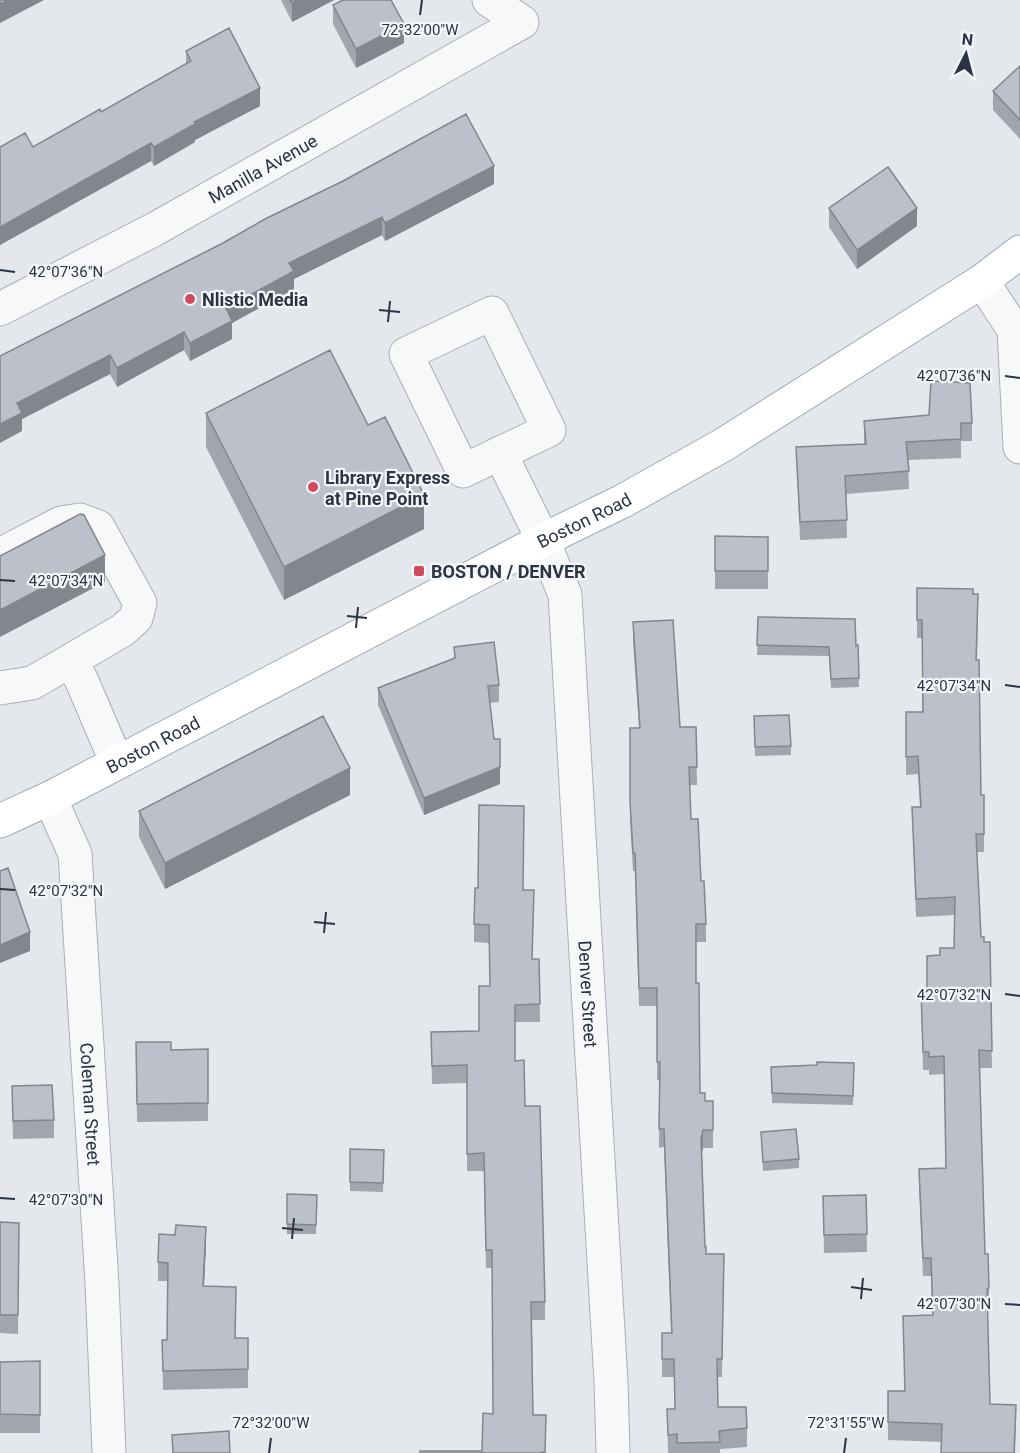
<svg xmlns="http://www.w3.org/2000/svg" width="1020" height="1453" font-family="Roboto,sans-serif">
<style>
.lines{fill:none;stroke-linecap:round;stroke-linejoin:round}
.minor-casing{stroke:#a9aeb7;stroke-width:35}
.major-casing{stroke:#a3abb8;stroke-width:35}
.minor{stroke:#f7f8fa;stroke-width:33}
.major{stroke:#fff;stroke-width:33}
.wall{fill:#a1a5ae}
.shaded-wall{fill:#83868d}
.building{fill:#bbc0ca;stroke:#83868d;stroke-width:1.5}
.ticks{fill:none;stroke:#2b3445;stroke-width:2}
.poi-dot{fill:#d1495b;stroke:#f4f6f9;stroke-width:2}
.labels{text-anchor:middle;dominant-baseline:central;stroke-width:4.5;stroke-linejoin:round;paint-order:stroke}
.street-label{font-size:18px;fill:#2b3445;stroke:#f4f6f9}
.poi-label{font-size:18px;font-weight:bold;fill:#2b3445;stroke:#f4f6f9;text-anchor:start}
.ticks-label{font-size:15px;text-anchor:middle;fill:#2b3445;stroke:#f4f6f9;stroke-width:4.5;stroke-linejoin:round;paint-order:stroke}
</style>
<rect width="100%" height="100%" fill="#e4e7ec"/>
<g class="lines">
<g class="minor-casing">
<g id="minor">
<path d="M982,281L1014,330L1020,447"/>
<path id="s1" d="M0,309L155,229L522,22L489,0"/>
<path d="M492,313L549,430L463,471L406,354Z"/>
<path id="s2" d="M500,453L543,540L565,595L611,1382L613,1453"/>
<path d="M0,555L61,523L80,520L98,527L140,603L136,618L123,630L32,683L0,688"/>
<path d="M71,662L81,679L117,763"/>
<path id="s3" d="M50,798L75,854L102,1283L109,1453"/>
</g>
</g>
<g class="major-casing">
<g id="major">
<path id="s4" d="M0,821L50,798L543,540L623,501L723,445L982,281L1020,252"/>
</g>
</g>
<use href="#minor" class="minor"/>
<use href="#major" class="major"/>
</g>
<path class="wall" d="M281,0H334L292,22Z
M333,5L404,43L356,68L333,24Z
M186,51L260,106L195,140V142L154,166L151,161L0,245V147H33L101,112L186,64Z
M1020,66V139L993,110V91Z
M494,184L385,241L382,235L294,279V289L232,323V339L190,361L184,350L117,387L110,374L22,419V431L0,356L223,243Z
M829,208L917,226L857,269L829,227Z
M206,413L368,425L424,529L284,600L206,447Z
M864,421L972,423V441H961V458L908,460L909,489L846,494L847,538L800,540L796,447L864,444Z
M715,536L768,537V589H715Z
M917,588L973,594L978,612L977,660L981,795H984V852H977L981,937L984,942H990L992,1068H980L985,1254L989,1288V1306H987L990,1404L1016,1423L1015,1453H941L942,1442L888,1440V1391H905L903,1316L932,1315L931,1276H923L919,1187V1169L946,1168L944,1074L929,1075V1070H923L921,990H927L940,955L954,948L955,915L916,917L912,807H920L918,774L906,775V712H922V638H917Z
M758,617L856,646L858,645L859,687L831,688L829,656L757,655Z
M633,622L680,727H696L697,785H690L691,819L701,881L706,924V942H696V983L700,1093L705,1101H713V1148H703L702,1153L705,1247L706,1254H724L722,1377H717L718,1407L747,1428V1447L720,1449V1453H668L667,1409H675L674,1377H662V1333H671L664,1147L659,1148V1080H657V1006H639L635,871H633L630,819V728H639L633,641Z
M454,647L499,685V702L490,703L500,784L424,815L378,705V688L454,658Z
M754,726L791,746V755L755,756Z
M350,795L165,889L139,837V811Z
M523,890L534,908L532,959H539L540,1022H515V1061L525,1106L545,1302V1320H532L533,1415L546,1453H420L482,1451L493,1414L492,1268H486L484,1171H467V1083L432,1084L431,1032L479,1031L490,986L489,943L474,942V924Z
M136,1042L171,1050L208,1049V1121L137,1122Z
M854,1063L853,1105L772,1103L771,1067Z
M12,1086L54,1120V1138L13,1139Z
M761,1132L799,1159V1168L763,1171Z
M350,1149L384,1150L383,1192L350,1191Z
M287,1194L317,1195L316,1234H287Z
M866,1195L867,1252L824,1253L823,1196Z
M0,1222L19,1223L18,1334L0,1333Z
M206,1245L204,1286L236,1338H248V1388L163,1390L162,1340H167L168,1281H158V1262Z
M40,1361V1433H0V1362Z"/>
<path class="shaded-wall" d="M8,0H44L0,23V4Z
M298,0H334L292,22V3Z
M404,24V43L356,68V49Z
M260,88V106L195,140V142L154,166V147L194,122Z
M151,143V161L0,245V227Z
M494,166V184L385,241V223Z
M917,208V226L857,269V250Z
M382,217V235L294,279V289L232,323V339L190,361V343L226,308L289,263Z
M184,332V350L117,387V368Z
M110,355V374L22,419V431L0,443V424L17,403Z
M424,495V529L284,600V567Z
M105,555V582L0,637V610Z
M500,739V784L424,815V798Z
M350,768V795L165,889V863Z
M30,932V951L0,963V945Z
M703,1130V1148L701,1156V1138Z
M206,1227V1245L203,1305V1286Z"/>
<path class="building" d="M0,0H8L0,4Z
M290,0H298L292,3Z
M343,0H391L404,24L356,49L333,5Z
M229,28L260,88L194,122L195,124L154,147L151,143L0,227V147L25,133L33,147L100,109L101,112L191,61L186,51Z
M1020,66V120L993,91Z
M466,114L494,166L385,223L382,217L289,263L294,271L226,308L232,321L190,343L184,332L117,368L110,355L17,403L22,413L0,424V356L223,243L265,219L343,181Z
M888,167L917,208L857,250L829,208Z
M330,350L368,425L385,417L424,495L284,567L206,413Z
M931,381L970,383L972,423H961V439L906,442L909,471L845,476L847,520L800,522L796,447L866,444L864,421L929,415Z
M80,514L84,515L105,555L0,610V556Z
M715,536L768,537V571H715Z
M917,588L973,589V594H978L976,660H979L981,795H984V834H976L981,937H984V942H990L992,1051L979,1050L985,1254H988L989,1288L987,1289L990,1404L1016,1405L1014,1453H941L942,1424L888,1422V1391H905L903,1316L933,1315L931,1258H923L919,1169L946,1168L944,1056L929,1057V1052H923L921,990H927V956L940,955V948H954L955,897L916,899L912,807H921L918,756L906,757V712H923L922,620H917Z
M758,617L855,619L856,646L858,645L859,678L831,679L829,647L757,645Z
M673,620L680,727H696L697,767H689L691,819H698L701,881H704L706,924H696V983H699L700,1093H705V1101H713V1130H703L701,1138L705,1247H706V1254H724L722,1359H717L718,1407H746L747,1428L719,1431L720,1442L677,1443V1434L668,1435L667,1409H675L674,1359H662V1333H672L664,1129H659L660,1062H657V988H639L635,853H633L630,801V728H640L633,622Z
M494,642L499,685L488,686L494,739H500V767L424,798L378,688L455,658L454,647Z
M789,715L791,746L755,747L754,716Z
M323,716L350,768L165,863L139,811Z
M479,805L524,806L523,890H534L532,959H539L540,1004L515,1005V1061L524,1060L525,1106H540L545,1302H531L533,1415H546L545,1452H542V1453H420V1451H482L483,1413L493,1414L492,1250H486L484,1153L467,1154V1065L432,1066L431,1032L479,1031V986H490L489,925L474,924L475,888H478Z
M8,868L30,932L0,945V871Z
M136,1042H171V1050L208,1049V1103L137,1104Z
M817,1062L854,1063L853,1096L772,1093L771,1067L817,1065Z
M52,1085L54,1120L13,1121L12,1086Z
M796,1129L799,1159L763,1162L761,1132Z
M350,1149L384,1150L383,1183L350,1182Z
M287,1194L317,1195L316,1225L287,1224Z
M866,1195L867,1234L824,1235L823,1196Z
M0,1222L19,1223L18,1315H0Z
M176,1225L206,1227L203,1286L236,1287L235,1338H248V1369L163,1371L162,1340H167L168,1263L158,1262L159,1234L175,1235Z
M40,1361V1415L0,1414V1362Z
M229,1431L230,1453H173L172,1435Z"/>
<path class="ticks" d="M420,15L422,0M0,270L15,272M379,310L400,312M388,322L390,301M1005,376L1020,378M0,580L15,581M347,616L367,618M356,628L358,607M1005,685L1020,687M0,889L15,890M314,922L335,924M324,933L326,912M1005,994L1020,996M0,1198L15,1199M282,1228L303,1230M292,1239L294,1218M851,1287L872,1290M861,1299L863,1278M1005,1304L1020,1305M269,1453L271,1438M844,1453L846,1438"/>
<g class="poi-dot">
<circle cx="190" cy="299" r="6"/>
<circle cx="313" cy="487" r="6"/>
<rect x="413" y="565" width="12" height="12" rx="3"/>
</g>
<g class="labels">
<g class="street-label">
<text stroke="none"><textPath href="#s1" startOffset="298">Manilla Avenue</textPath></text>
<text stroke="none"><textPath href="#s4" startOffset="657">Boston Road</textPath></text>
<text stroke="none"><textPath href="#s4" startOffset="171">Boston Road</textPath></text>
<text stroke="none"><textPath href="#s2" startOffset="556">Denver Street</textPath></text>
<text stroke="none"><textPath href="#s3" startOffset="312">Coleman Street</textPath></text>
</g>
<g class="poi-label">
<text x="202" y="299">Nlistic Media</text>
<text x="325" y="477">Library Express<tspan x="325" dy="21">at Pine Point</tspan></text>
<text x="431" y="571">BOSTON / DENVER</text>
</g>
</g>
<g class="ticks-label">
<text x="420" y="35">72°32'00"W</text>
<text x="66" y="277">42°07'36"N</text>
<text x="954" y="381">42°07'36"N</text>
<text x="66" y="586">42°07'34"N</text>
<text x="954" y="691">42°07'34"N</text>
<text x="66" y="896">42°07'32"N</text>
<text x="954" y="1000">42°07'32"N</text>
<text x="66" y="1205">42°07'30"N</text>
<text x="954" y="1309">42°07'30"N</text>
<text x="271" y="1428">72°32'00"W</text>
<text x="846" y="1428">72°31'55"W</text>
</g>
<g transform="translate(966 54) rotate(6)" stroke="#f4f6f9" stroke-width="4.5" paint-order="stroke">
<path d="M0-4.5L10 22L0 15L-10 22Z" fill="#2b3445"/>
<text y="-9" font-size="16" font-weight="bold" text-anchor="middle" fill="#2b3445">N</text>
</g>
</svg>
